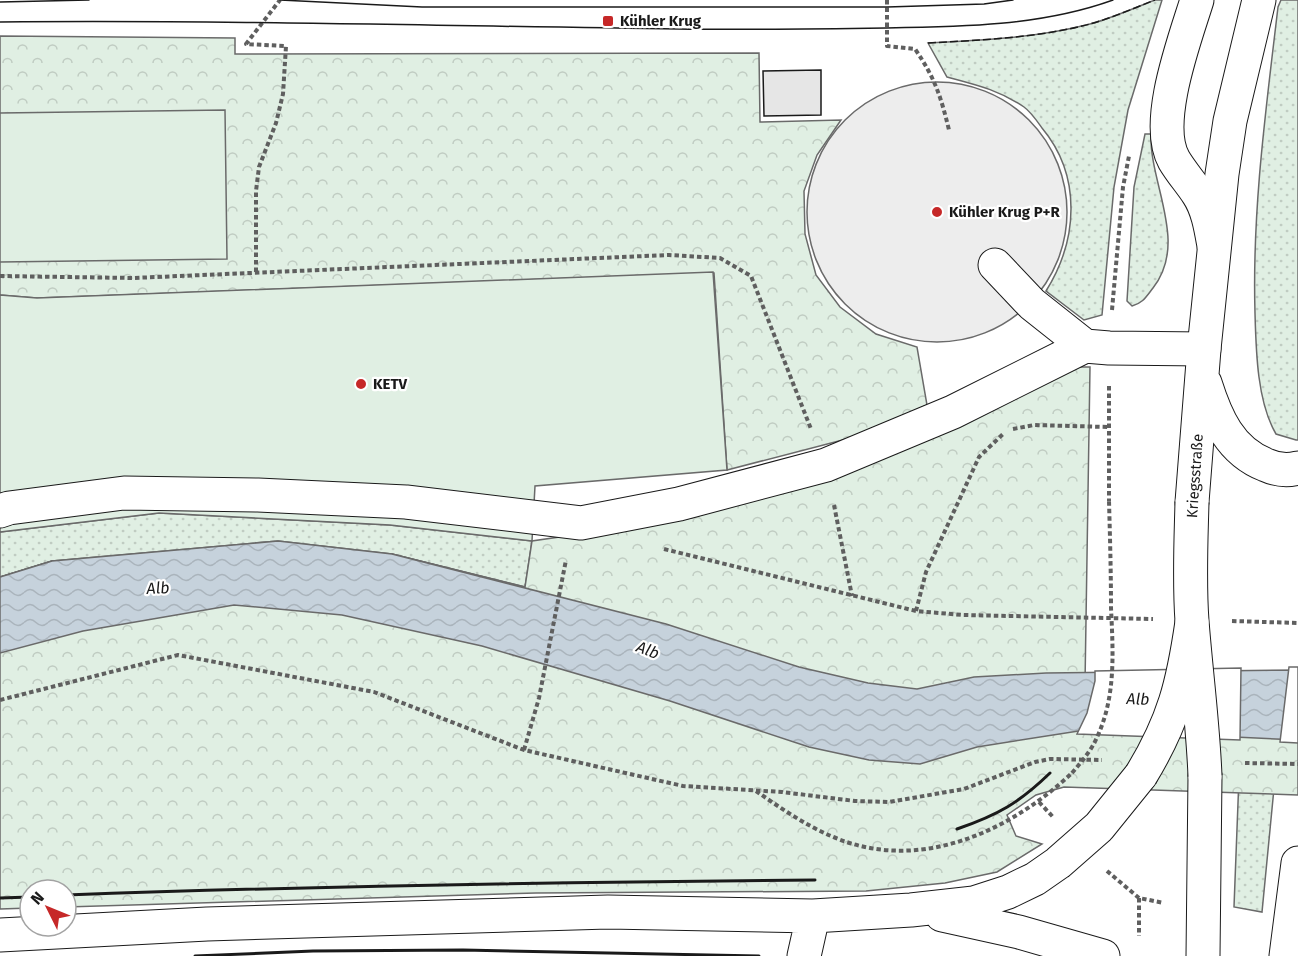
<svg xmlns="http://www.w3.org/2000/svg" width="1298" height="956" font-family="'Fira Sans',sans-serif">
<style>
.grass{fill:url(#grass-dots);stroke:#6a6a6a;stroke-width:1.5}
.park{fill:url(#park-crowns);stroke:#6a6a6a;stroke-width:1.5}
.pitch{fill:#e0efe3;stroke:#6a6a6a;stroke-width:1.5}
.parking{fill:#ededed;stroke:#6a6a6a;stroke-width:1.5}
.water{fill:url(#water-waves);stroke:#6a6a6a;stroke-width:1.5}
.pier{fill:#fff;stroke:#6a6a6a;stroke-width:1.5}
.building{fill:#e6e6e6;stroke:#1a1a1a;stroke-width:1.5}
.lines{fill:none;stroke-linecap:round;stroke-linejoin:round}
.minor-casing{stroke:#1a1a1a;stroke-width:35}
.major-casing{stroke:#1a1a1a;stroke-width:35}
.highway-casing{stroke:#1a1a1a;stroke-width:35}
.path{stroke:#5f5f5f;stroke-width:4;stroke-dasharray:4.5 3;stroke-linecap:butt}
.minor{stroke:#fff;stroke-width:33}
.major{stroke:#fff;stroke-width:33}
.highway{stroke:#fff;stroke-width:33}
.tram{stroke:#1a1a1a;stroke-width:1.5}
.major-bridge-casing{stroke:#1a1a1a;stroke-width:35;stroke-linecap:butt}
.highway-bridge-casing{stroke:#1a1a1a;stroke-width:35;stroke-linecap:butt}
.path-bridge{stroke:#5f5f5f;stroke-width:4;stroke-dasharray:4.5 3;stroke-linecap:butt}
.major-bridge{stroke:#fff;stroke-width:33}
.highway-bridge{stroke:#fff;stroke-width:33}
.fence{stroke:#1a1a1a;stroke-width:1.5;stroke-dasharray:8 3;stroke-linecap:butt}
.wall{stroke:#1a1a1a;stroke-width:3}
.poi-dot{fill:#c62828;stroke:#fff;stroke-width:2}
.labels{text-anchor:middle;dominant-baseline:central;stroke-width:4.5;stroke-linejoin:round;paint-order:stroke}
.poi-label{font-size:15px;font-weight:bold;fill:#1a1a1a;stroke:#fff;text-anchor:start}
.street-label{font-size:15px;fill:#1a1a1a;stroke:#fff}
.water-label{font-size:16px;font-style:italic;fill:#1a1a1a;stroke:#fff}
</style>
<defs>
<pattern id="grass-dots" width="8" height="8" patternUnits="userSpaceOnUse" patternTransform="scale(1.5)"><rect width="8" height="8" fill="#e0efe3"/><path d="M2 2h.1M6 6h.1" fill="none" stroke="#c0ccc2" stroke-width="1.8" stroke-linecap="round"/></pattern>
<pattern id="park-crowns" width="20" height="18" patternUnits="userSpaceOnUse" patternTransform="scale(1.5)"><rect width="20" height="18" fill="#e0efe3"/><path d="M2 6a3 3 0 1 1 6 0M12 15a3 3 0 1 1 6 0" fill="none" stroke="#c0ccc2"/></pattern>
<pattern id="water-waves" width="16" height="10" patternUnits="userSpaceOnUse" patternTransform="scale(1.5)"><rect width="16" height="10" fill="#c6d2dc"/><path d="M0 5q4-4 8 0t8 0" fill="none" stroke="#aab4bc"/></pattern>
</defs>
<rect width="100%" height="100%" fill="#fff"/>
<path class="grass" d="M1155,0H1162L1128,110L1114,187L1102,315L1084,320L1046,291C1078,240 1082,176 1042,128C1037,121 1031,112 1024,107C999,90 977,85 947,77L928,43C982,40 1037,38 1090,24C1112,18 1134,8 1155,0Z
M1281,0H1298V440H1296L1276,434C1257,402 1256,350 1255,313C1252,210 1266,109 1278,7Z
M1145,134H1151C1149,184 1189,242 1153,288C1146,297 1143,303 1132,306L1127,301L1134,187Z
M159,513L390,525L532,541L525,587L392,554L52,561L0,577V532Z
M1239,777L1275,778L1262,912L1234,907Z"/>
<path class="park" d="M0,36L235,38V54L759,53L760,122L841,120L817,155L804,191L805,234L816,275L840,307L876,334L917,347L927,405L858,436L727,470L714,273L37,298L0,295Z
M1073,367H1090L1085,684L1298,707V795L1064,787L1036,795L1007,815L1016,836L1042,844L997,872L945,883L866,891L536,893L66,907V890H30V908L0,909V577L52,561L278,541L392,554L525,587L532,541L691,518L791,488Z"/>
<path class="pitch" d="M225,110L227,259L0,262V113Z
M713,272L727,470L535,486L532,541L390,525L159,513L0,532V295L37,298Z"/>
<path class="parking" d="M807 212a130 130 0 1 1 260 0a130 130 0 1 1-260 0Z"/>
<path class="water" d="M278,541L392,554L666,624L799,667L868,683L917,689L974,677L1046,673L1298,670V740L1085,730L977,747L920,764L869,760L809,747L670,701L482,646L342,615L234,605L83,631L0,653V577L52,561Z"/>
<path class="pier" d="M1289,667H1298V743L1280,742Z
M1241,668L1240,740L1077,734L1087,713L1095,681V671Z"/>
<path class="building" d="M821,70V115L764,116L763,71Z"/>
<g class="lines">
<g class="minor-casing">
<path id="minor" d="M1197,0C1185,39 1153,123 1174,160C1181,172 1191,183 1198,194C1208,209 1211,229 1214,246
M995,265L1032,304L1085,346
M0,511L9,508L124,493L258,495L406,502L581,523L679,504L826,465L953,412L1085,346L1109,348L1204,349"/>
</g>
<g class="major-casing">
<path id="major" d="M1205,383C1216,418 1230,451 1266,465C1277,470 1287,471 1298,468
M1192,502L1204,349L1222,174L1230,121L1259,0
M1203,956L1205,776
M1286,956L1298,863"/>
</g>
<g class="highway-casing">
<path id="highway" d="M942,915L1019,932L1103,956
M0,935L207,924L608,912L813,916L911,910L974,903L1008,892L1035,879L1058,863L1099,827L1141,775
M804,956L813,916"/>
</g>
<path class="path" d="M887,0V46L915,49C935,78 941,97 949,130
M256,272V191L259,167L276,123L283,94L286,46L246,44L280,0
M0,276L133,278L669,255L720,258L751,276L811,429
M1112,310L1123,187L1129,156
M1109,386V501
M1013,429L1034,425L1109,427
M834,505L852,596
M664,549L916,611L963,615L1153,619
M916,611L926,572L979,457L1003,434
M1232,621L1298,623
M0,700L178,655L374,692L524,750L683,786L782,792L855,801L889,802L964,789L1035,762L1050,759L1102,760
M524,750L539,698L566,560
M1245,763L1298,764
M756,791C779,807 805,825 831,836C917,874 1008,833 1072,773
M1039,802L1053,817
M1107,871L1139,898L1164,903
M1139,898V936"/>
<use href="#minor" class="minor"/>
<use href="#major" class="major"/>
<use href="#highway" class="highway"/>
<path class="tram" d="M280,0L422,7H887L984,4L1013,0
M0,2L89,0
M0,22C226,20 452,26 678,29C748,30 817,29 886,28C961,27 1041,26 1113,0"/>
<g class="major-bridge-casing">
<path id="major-bridge" d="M1192,502C1191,542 1189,581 1192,621C1196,673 1203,724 1205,776"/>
</g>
<g class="highway-bridge-casing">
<path id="highway-bridge" d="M1141,775C1174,721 1183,684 1192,622"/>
</g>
<path class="path-bridge" d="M1072,773C1082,761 1092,750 1098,735C1116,695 1113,651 1111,608C1111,572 1110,537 1109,501"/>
<use href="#major-bridge" class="major-bridge"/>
<use href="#highway-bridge" class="highway-bridge"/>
<path class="fence" d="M928,43C982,40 1037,38 1090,24C1112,18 1134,8 1155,0"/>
<path class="wall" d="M957,829C998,815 1019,803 1050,773
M66,895C316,886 565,882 815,880
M0,898L30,897
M195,956L313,951L463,950L759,956"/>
</g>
<g class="poi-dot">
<rect x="602" y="15" width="12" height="12" rx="3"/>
<circle cx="937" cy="212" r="6"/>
<circle cx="361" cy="384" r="6"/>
</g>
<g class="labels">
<g class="poi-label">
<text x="620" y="21">Kühler Krug</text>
<text x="949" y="212">Kühler Krug P+R</text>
<text x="373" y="384">KETV</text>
</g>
<g class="street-label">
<text transform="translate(1195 476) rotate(-86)">Kriegsstraße</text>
</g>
<g class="water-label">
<text transform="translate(158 588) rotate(-3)">Alb</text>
<text transform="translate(648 650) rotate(21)">Alb</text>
<text transform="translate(1138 699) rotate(2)">Alb</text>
</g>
</g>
<g transform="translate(48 908) rotate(313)"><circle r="28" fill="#ffffff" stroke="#a3a3a3" stroke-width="1.5"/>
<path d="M0-4.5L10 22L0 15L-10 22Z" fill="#c62828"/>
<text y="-9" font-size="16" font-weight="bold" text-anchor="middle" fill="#1a1a1a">N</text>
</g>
</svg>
